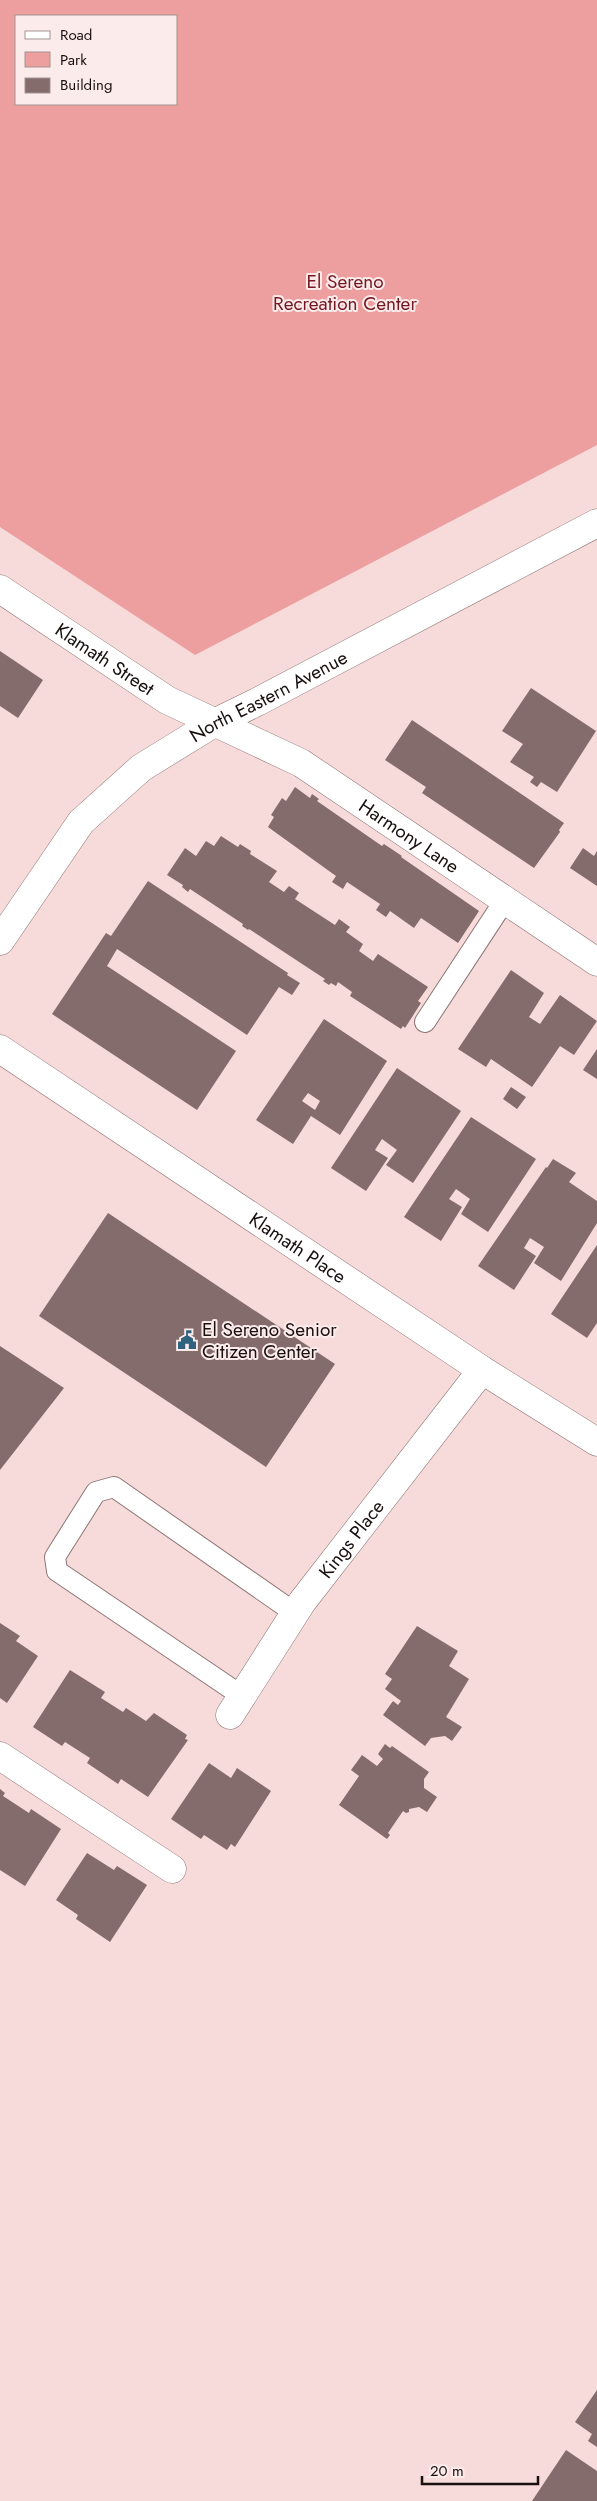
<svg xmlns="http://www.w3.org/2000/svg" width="597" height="2501" font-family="Jost,sans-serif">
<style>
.park{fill:#ed9f9f;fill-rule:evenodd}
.building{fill:#836c6b;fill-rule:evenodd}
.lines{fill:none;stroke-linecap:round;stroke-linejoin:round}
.lane-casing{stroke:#8d7574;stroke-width:22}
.street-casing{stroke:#8d7574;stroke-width:29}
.secondary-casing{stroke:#8d7574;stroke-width:29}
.lane{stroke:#fff;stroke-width:20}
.street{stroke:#fff;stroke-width:28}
.secondary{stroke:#fff;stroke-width:28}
.labels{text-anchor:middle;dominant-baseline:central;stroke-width:4;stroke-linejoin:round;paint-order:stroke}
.park-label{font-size:19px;fill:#751823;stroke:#fcebeb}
.street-label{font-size:19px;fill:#191010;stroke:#fcebeb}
.poi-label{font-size:19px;fill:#191010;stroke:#fcebeb;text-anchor:start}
</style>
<rect width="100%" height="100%" fill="#f6dbda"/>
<path class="park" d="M0,0H597V445L195,655L0,527ZM16,16H176V104H16Z"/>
<path class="building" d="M0,651L43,680L18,718L0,706Z
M531,688L596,731L557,792L541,782L537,787L530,782L534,777L510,762L523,744L502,731Z
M412,720L564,823L559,830L560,832L534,868L422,793L426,787L385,760Z
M295,787L310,798L312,794L319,799L317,801L382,846L384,844L402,856L401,857L479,911L458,943L421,918L414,928L390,911L386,917L376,910L380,904L347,882L343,889L332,882L336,876L268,827L274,817L271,815L282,798L286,801Z
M221,836L238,847L240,844L251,851L250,854L277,871L269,882L284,892L289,886L299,893L295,899L335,925L339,919L350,927L346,932L363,944L359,951L373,961L378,954L428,987L418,1001L421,1003L405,1028L403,1026L401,1029L350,996L352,992L338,982L336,986L331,983L329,985L323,981L325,979L249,929L248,930L242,926L243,924L190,889L188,892L182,887L183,885L167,875L185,848L196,856L206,841L214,846Z
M583,848L594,856L597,851V886L570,868Z
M148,881L288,973L287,975L300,983L292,995L279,987L247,1035L117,949L107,966L236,1051L197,1110L52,1014L106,933L111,936Z
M511,970L544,993L529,1017L540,1024L560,995L597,1021L574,1055L560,1046L532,1087L491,1059L486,1067L458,1049Z
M324,1019L387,1061L340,1135L311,1116L293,1144L256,1120ZM308,1093L320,1101L315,1110L302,1101Z
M597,1049V1079L583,1070Z
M397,1068L461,1111L413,1183L386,1165L397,1150L382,1139L375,1150L388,1158L366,1191L331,1168Z
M511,1087L526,1097L517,1109L503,1099Z
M471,1117L536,1159L488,1232L461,1214L470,1199L456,1189L449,1199L462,1207L441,1241L404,1217Z
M553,1159L576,1173L569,1182L597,1201V1223L561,1281L534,1263L544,1247L530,1238L524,1248L536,1256L514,1290L478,1266L546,1167L547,1168Z
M108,1213L335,1364L266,1467L39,1316Z
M597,1245V1323L587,1338L551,1314Z
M0,1346L64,1388L0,1470Z
M0,1623L20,1636L16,1641L38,1656L7,1703L0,1698Z
M417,1626L458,1651L449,1666L469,1679L446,1717L462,1727L452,1741L445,1736L431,1738L425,1746L383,1715L393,1701L398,1705L401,1701L385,1689L392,1679L385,1674Z
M70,1670L105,1692L101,1698L123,1712L126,1708L146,1721L154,1713L187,1735L185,1739L188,1740L148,1797L121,1779L118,1784L87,1763L90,1758L65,1742L62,1746L33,1727Z
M385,1744L390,1748L392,1746L429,1772L424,1779V1788L437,1797L427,1812L419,1807L409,1809V1812L406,1813L403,1811L388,1833L390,1835L387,1839L339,1805L359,1776L351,1770L362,1755L377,1766L383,1759L378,1754Z
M209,1763L231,1778L237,1768L271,1791L235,1847L231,1844L227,1850L204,1835L201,1839L171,1819Z
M0,1789L5,1793L3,1796L29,1813L31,1809L61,1829L25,1886L0,1870Z
M87,1853L114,1870L117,1866L147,1885L110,1942L76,1919L78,1915L56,1900Z
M597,2390V2447L588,2441L592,2434L575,2422Z
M566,2450L597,2471V2501H532Z"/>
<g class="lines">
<g class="lane-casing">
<path id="lane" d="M425,1022L505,900
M242,1696L57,1571L55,1557L96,1492L114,1487L295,1613"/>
</g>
<g class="street-casing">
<g id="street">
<path id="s1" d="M0,589L167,700L301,763L597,962"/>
<path id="s2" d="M0,1049L482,1370L597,1442"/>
<path id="s3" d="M230,1715L302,1602L482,1370"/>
<path d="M0,1756L172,1869"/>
</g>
</g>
<g class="secondary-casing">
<g id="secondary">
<path id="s4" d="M0,941L81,822L141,768L214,723L257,702L597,523"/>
</g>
</g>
<use href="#lane" class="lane"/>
<use href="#street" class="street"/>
<use href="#secondary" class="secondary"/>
</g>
<defs>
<g id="civic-bare" transform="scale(1.5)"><path d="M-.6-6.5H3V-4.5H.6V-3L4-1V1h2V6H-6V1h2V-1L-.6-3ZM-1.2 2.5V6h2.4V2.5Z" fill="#2f627f" stroke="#fcebeb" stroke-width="2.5" paint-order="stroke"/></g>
</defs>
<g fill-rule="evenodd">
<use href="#civic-bare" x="187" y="1340"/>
</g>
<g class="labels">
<g class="park-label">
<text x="345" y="281">El Sereno<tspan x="345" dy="22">Recreation Center</tspan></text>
</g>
<g class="street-label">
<text stroke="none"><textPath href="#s1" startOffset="126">Klamath Street</textPath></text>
<text stroke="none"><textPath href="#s4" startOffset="371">North Eastern Avenue</textPath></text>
<text stroke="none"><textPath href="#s1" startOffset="479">Harmony Lane</textPath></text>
<text stroke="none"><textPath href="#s2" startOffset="358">Klamath Place</textPath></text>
<text stroke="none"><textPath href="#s3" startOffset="214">Kings Place</textPath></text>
</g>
<g class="poi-label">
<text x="202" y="1329">El Sereno Senior<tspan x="202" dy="22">Citizen Center</tspan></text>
</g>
</g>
<rect x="15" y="15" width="162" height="90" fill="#fcebeb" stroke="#a19393"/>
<rect x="25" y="31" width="25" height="8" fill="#ffffff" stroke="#a19393"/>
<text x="60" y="40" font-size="15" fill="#191010">Road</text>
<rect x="25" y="52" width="25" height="15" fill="#ed9f9f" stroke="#a19393"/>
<text x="60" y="65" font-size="15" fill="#191010">Park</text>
<rect x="25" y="78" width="25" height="15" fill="#836c6b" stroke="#a19393"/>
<text x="60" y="90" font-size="15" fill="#191010">Building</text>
<path d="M422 2476v8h116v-8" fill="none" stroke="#191010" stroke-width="2.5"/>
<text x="430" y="2476" font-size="15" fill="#191010" stroke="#fcebeb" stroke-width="4" paint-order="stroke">20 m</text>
</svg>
